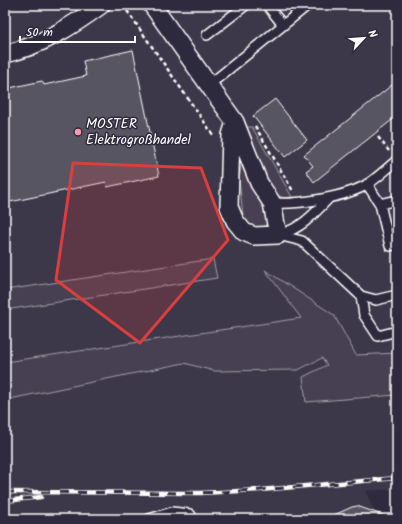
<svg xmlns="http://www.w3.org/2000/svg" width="402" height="524" font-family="Kalam,sans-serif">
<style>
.built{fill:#3c3749}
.green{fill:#464152;stroke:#a2a0a8}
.building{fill:#595564;stroke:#fff}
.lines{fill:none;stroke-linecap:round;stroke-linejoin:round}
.service-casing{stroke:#fff;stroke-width:12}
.minor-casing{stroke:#fff;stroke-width:20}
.path{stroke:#fff;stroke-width:2.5;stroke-dasharray:4 3;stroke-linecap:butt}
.service{stroke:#2f2a3d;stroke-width:9}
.minor{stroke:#2f2a3d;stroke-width:17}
.rail-casing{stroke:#fff;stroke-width:4.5}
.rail{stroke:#2f2a3d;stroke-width:3;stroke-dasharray:9;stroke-linecap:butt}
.marked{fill:#da3e3e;fill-opacity:0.2;stroke:#da3e3e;stroke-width:3;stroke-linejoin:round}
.poi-dot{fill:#ff9aa2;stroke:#2f2a3d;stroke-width:1.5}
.labels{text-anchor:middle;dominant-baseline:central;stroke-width:3;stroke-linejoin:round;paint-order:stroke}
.poi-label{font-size:14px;fill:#fff;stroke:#2f2a3d;text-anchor:start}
</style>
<rect width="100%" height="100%" fill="#2f2a3d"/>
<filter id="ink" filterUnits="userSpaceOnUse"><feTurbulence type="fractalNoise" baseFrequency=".025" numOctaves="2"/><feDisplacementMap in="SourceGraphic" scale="8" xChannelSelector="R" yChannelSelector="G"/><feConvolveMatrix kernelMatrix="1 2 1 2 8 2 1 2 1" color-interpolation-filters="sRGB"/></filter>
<g filter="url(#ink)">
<path class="built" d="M5,5H397V353L356,355L334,315L266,271L302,318L5,362V310L217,277L213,259L5,290Z
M323,358L355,398L397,395V489L366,491L377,519H5V400L184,363L214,371L298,370Z"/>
<path class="green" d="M246,127H252L292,197L285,198L272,194Z
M243,153L264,201L268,222L263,228L253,229L243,216L239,179Z
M213,259L217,278L5,310V290Z
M265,270L334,315L356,355L397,353V395L306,402L303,377L327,365L322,358L298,370L214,371L184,363L5,400V362L301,318Z"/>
<path class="building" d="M133,50L159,176L107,187L106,182L5,203V89L42,81L44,85L86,76L83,61Z
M397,81V116L314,182L306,171L313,166L304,155Z
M275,99L307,140L285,157L253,116Z
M357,506L388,517V519H325L352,507Z"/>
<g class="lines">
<g class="service-casing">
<path id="service" d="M267,5L283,25
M207,35L246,5
M209,85L308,5
M367,184L380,204L390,246L397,244
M272,203C297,205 346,197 368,184C378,177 388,168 397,160
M380,204L397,200
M280,234C301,229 314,214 329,198
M278,235L302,241L361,296L376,300L397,295
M361,296L364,315L378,336L397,331
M149,519L172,512L190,514L193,519"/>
</g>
<g class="minor-casing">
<path id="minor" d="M152,5L235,122L259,183L272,203L278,235L254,236L244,232L235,221L229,207L231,135L235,122
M5,54C41,46 72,26 101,5"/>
</g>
<path class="path" d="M123,5L214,136
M255,126L293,191
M378,137L389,151"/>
<use href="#service" class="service"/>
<use href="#minor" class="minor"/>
<g class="rail-casing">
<path id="rail" d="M5,492L200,493L260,490L397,478
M5,501L41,497"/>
</g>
<use href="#rail" class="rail"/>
</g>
</g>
<path class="marked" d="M73,163L201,168L228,240L140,343L56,280Z"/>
<circle class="poi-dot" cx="78" cy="132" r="4"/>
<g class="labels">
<g class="poi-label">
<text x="86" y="124">MOSTER<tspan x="86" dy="16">Elektrogroßhandel</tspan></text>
</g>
</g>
<rect width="402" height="524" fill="none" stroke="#2f2a3d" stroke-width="20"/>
<rect x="10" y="10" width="382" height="504" fill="none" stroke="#fff" stroke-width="1.5" filter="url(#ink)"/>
<g transform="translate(364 38) rotate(64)" stroke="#2f2a3d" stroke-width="3" paint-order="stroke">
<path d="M0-3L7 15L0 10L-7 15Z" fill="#ffffff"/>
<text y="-6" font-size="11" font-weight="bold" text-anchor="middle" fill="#ffffff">N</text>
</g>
<path d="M20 36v6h115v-6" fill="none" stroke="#ffffff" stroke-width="2"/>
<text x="26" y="36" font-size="12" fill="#ffffff" stroke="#2f2a3d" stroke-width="3" paint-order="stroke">50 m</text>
</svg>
